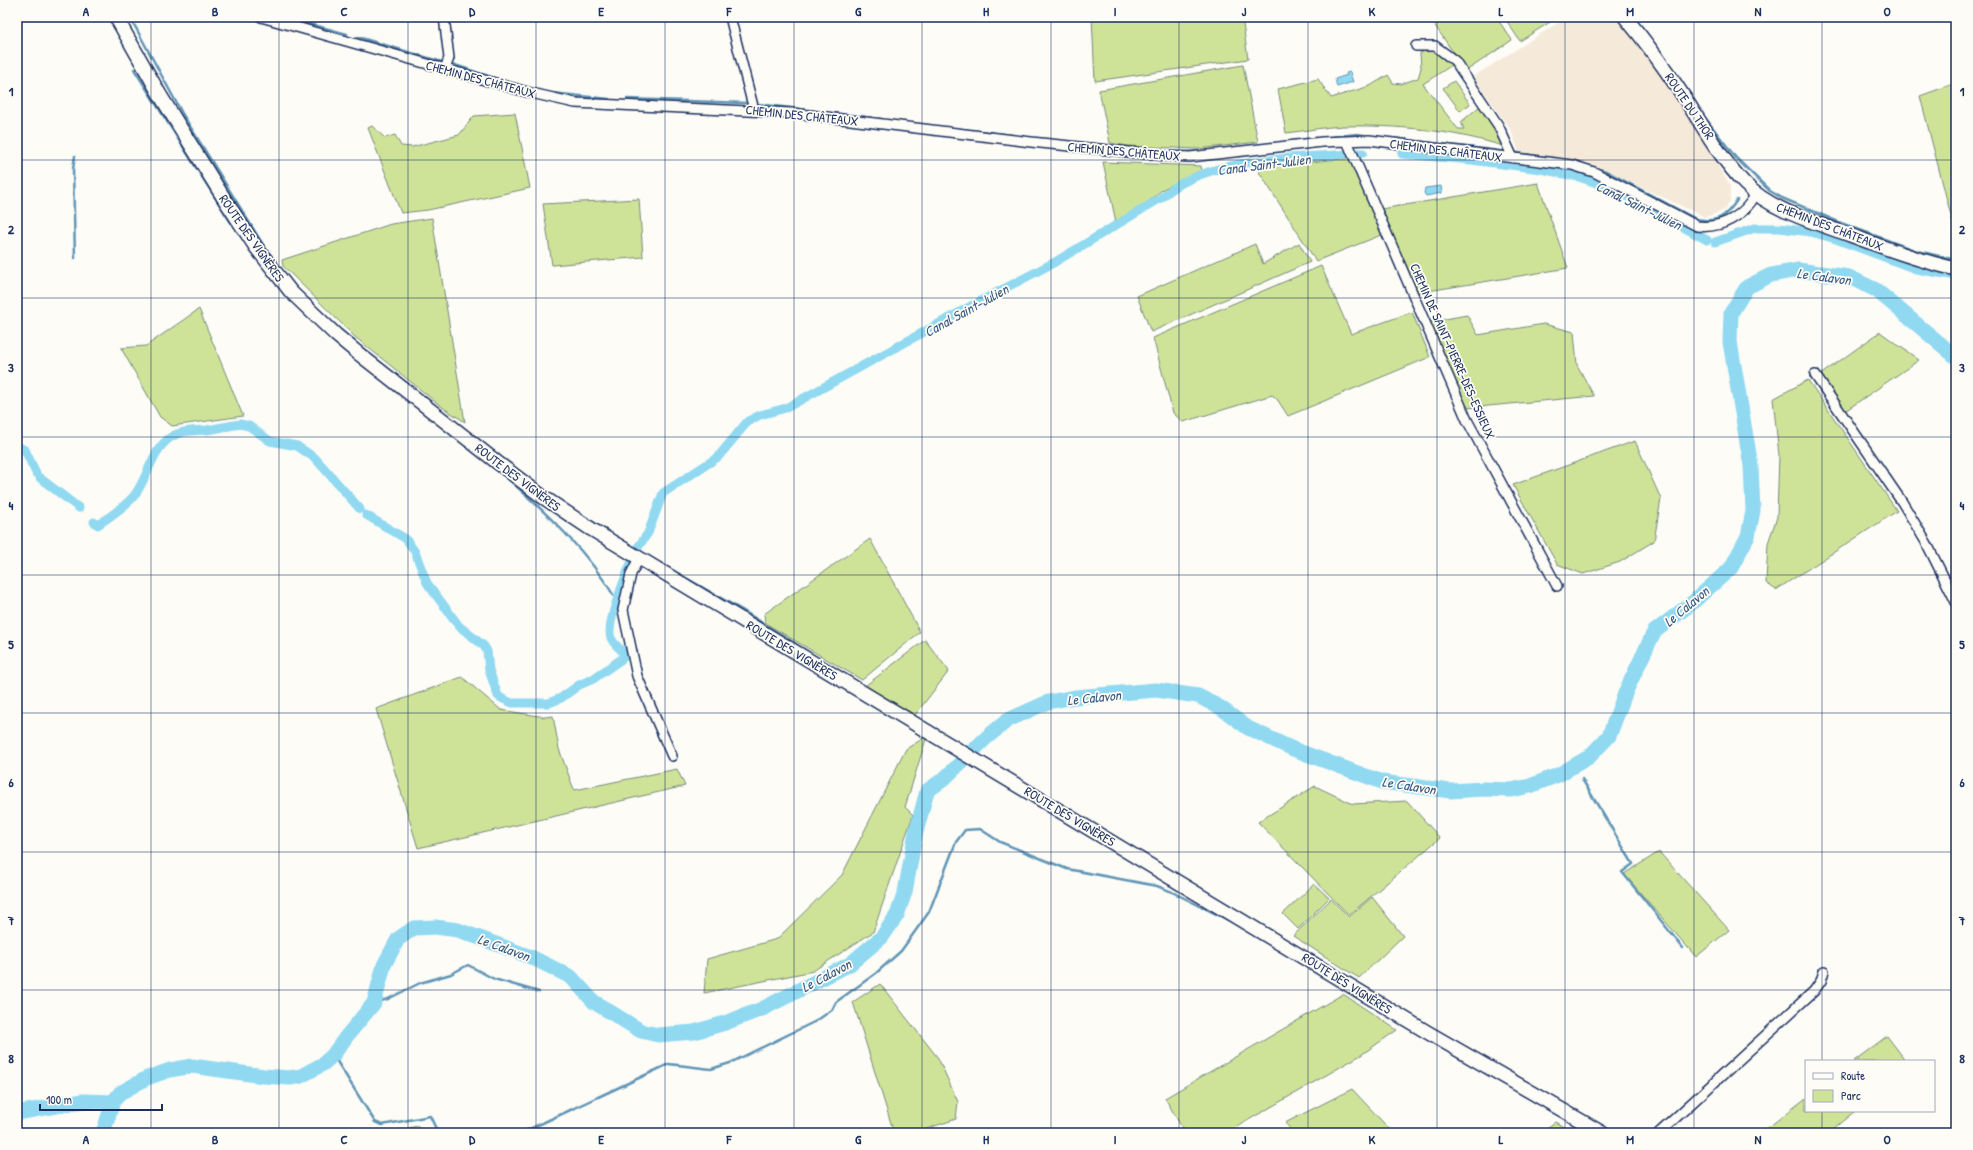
<svg xmlns="http://www.w3.org/2000/svg" width="1973" height="1150" font-family="'Patrick Hand',sans-serif">
<style>
.built{fill:#f5e9d9}
.green{fill:#cfe398;stroke:#75897b}
.water{fill:#90d9f1;stroke:#6195b6}
.lines{fill:none;stroke-linecap:round;stroke-linejoin:round}
.stream{stroke:#6195b6;stroke-width:2.5}
.canal{stroke:#90d9f1;stroke-width:9}
.river{stroke:#90d9f1;stroke-width:15}
.street-casing{stroke:#1b2f5e;stroke-width:12}
.secondary-casing{stroke:#1b2f5e;stroke-width:16}
.street{stroke:#fdfcf7;stroke-width:9}
.secondary{stroke:#fdfcf7;stroke-width:13}
.grid{fill:none;stroke:#1b2f5e;stroke-width:1;stroke-opacity:0.55}
.labels{text-anchor:middle;dominant-baseline:central;stroke-width:3.5;stroke-linejoin:round;paint-order:stroke}
.street-label{font-size:13px;fill:#1b2f5e;stroke:#fdfcf7}
.water-label{font-size:14px;font-style:italic;fill:#385a83;stroke:#fdfcf7}
.neatline{fill:none;stroke:#1b2f5e;stroke-width:1.5}
.grid-label{font-size:13px;text-anchor:middle;font-weight:bold;fill:#1b2f5e}
</style>
<rect width="100%" height="100%" fill="#fdfcf7"/>
<filter id="ink" filterUnits="userSpaceOnUse"><feTurbulence type="fractalNoise" baseFrequency=".025" numOctaves="2"/><feDisplacementMap in="SourceGraphic" scale="8" xChannelSelector="R" yChannelSelector="G"/><feConvolveMatrix kernelMatrix="1 2 1 2 8 2 1 2 1" color-interpolation-filters="sRGB"/></filter>
<g filter="url(#ink)">
<path class="built" d="M1567,17H1615L1658,71L1690,118L1730,186V201L1725,210L1705,217L1589,163L1519,152L1511,130L1473,77Z"/>
<path class="green" d="M1092,17H1242L1248,59L1095,81Z
M1429,17H1496L1512,40L1466,71Z
M1504,17H1558L1520,41Z
M1427,50L1441,53L1452,65L1423,84L1458,129H1464L1461,122L1480,106L1495,126L1503,146C1451,130 1397,125 1343,126C1324,127 1305,131 1286,133L1278,89L1318,79L1331,98L1370,86L1388,75L1393,83L1401,84L1418,78L1421,68L1420,53Z
M1243,65L1258,142L1198,149L1128,146L1110,143L1099,90Z
M1454,81L1470,104L1460,111L1443,88Z
M1956,83V235L1920,96Z
M515,113L530,188L428,210L401,213L368,128L372,126L385,138L395,135L401,146L412,147L459,135L474,116Z
M1351,158L1384,234L1316,261L1256,167Z
M1103,162L1201,166L1202,171L1163,189L1142,207L1116,222Z
M1538,183L1568,268L1416,293L1381,209Z
M639,199L643,257L552,265L543,204Z
M432,218L465,422L442,407L355,337L283,266L282,260L391,224Z
M1299,243L1310,262L1151,332L1137,296L1255,244L1263,264Z
M1321,266L1351,334L1412,312L1430,357L1288,416L1277,399L1272,395L1183,422L1173,413L1153,338Z
M199,309L243,416L172,426L160,417L121,348L146,346Z
M1467,315L1478,335L1544,324L1574,332L1577,365L1594,396L1467,408L1429,322Z
M1880,332L1919,360L1845,411L1820,375Z
M1808,380L1897,511L1776,590L1766,583L1768,543L1777,517L1779,455L1773,399Z
M1635,441L1661,499L1654,541L1620,562L1583,574L1557,564L1513,485Z
M870,539L920,632L862,680L765,623L764,614Z
M925,640L949,671L915,715L865,686Z
M462,677L501,710L545,717L553,716L559,749L573,787L575,790L677,769L685,786L418,848L376,709Z
M927,736L905,807L913,815L873,932L813,971L704,993L707,959L777,939L842,875L906,749Z
M1315,786L1353,804L1407,801L1440,838L1349,915L1258,822Z
M1659,852L1729,930L1696,957L1624,874Z
M1314,884L1329,898L1298,929L1283,914Z
M1372,897L1403,936L1359,978L1293,936L1331,899L1349,917Z
M880,984L938,1058L958,1102L956,1119L914,1133H894L853,1002Z
M1343,994L1397,1030L1361,1055L1226,1133H1185L1165,1098Z
M1887,1036L1906,1061H1854Z
M1352,1089L1393,1133H1294L1285,1123Z
M1806,1098V1111H1855L1828,1133H1761Z
M1555,1122L1574,1133H1540Z
M417,1126L425,1133H388Z"/>
<path class="water" d="M1350,72L1353,82L1337,87L1335,79L1347,75L1346,73Z
M1441,186L1442,193L1426,196L1424,193L1425,188Z"/>
<g class="lines">
<path class="stream" d="M130,17L183,115L270,256
M284,17L347,34
M358,37L442,62
M455,65L506,82
M134,69L233,226L243,239
M552,93L609,99
M627,99L747,103
M758,104L881,119
M1700,111L1736,158L1770,191L1782,198L1841,223L1914,250L1956,260
M952,128L1012,135
M1330,137L1357,134L1370,136
M1391,138L1508,152
M1234,148L1267,144
M1159,151L1172,152
M1178,152L1207,151
M1512,152L1571,161
M1595,168L1606,171L1696,219C1717,223 1726,217 1737,200
M75,258L73,169L75,156
M310,302L345,334
M352,340L432,403
M504,475C545,512 589,552 617,601
M584,516L607,531
M667,567L742,610L829,665
M1582,779L1633,864L1622,872L1683,948
M374,1003L388,999L420,983L451,974L468,965L494,979L539,992
M333,1055L375,1122L382,1125L430,1116L438,1133
M1454,1055L1463,1060
M521,1133L669,1064L711,1069L730,1063L816,1021L832,1010L836,1002L875,974L901,951L929,912L956,842L965,830L980,829L1000,842L1067,869L1157,886L1172,892L1230,921"/>
<path class="canal" d="M1356,153H1363
M1402,154L1471,160L1541,169L1579,177L1611,188L1707,240
M1715,242L1755,228H1780L1811,232L1836,239L1916,269L1956,276
M17,446L25,450L36,473
M40,478L79,508
M366,515L406,539L415,552L427,583L459,626L484,646L487,651L489,670L498,696L503,699L512,703H549L561,698L579,685L593,679L623,658V652C619,647 614,645 611,638C605,624 627,574 633,558
M94,522L98,525C110,516 124,508 134,496C149,477 152,444 177,434C186,430 197,431 207,430C218,428 229,426 240,424L249,426L270,441L297,446L315,458L360,509
M636,550L648,533L663,493L718,457L748,421L760,415L786,408L971,306L1055,262L1161,198C1205,157 1291,159 1348,154"/>
<path class="river" d="M17,1113L83,1101L113,1102
M103,1133L113,1102L120,1093L147,1078L170,1070L192,1066L264,1076L290,1078L301,1076L323,1064L333,1055L346,1037L374,1003L384,965L398,939L414,928L435,927L458,930L531,957L571,977L594,1002L641,1031L658,1035L694,1032L725,1023L762,1009L850,964L882,937L897,915L905,892L916,832L927,791L944,779L986,738L1008,720L1048,702L1075,697L1156,690L1198,696L1221,708L1248,728L1293,749L1382,782L1450,791L1484,789L1511,790L1530,786L1558,775L1589,757L1609,736L1626,691L1654,632L1692,603L1731,568L1748,536L1753,511L1751,466L1730,342L1731,313L1747,287L1771,275L1798,270L1849,277L1876,290L1956,357"/>
<g class="street-casing">
<path id="street" d="M261,17L527,92L575,103L792,113L1031,142L1167,156L1190,157L1322,142L1369,140L1572,165L1594,172L1697,226C1722,229 1744,216 1756,194
M444,17L449,58L445,69
M730,17L754,110
M1416,46H1435L1455,61L1498,125L1513,158
M1347,141L1467,420L1557,586
M1815,375L1902,502L1926,542L1956,602
M639,558L631,574L623,610L637,676L672,756
M1659,1133L1814,991L1821,981L1824,971"/>
</g>
<g class="secondary-casing">
<path id="secondary" d="M116,17L160,95L225,200L255,246L291,292L336,335L359,354L498,463L543,497L591,529L1427,1032L1602,1133
M1625,17C1647,43 1667,71 1686,100C1704,128 1721,159 1745,184C1772,211 1814,222 1850,235C1885,248 1920,261 1956,269"/>
</g>
<use href="#street" class="street"/>
<use href="#secondary" class="secondary"/>
</g>
</g>
<path class="grid" d="M151,17V1133M279,17V1133M408,17V1133M536,17V1133M665,17V1133M794,17V1133M922,17V1133M1051,17V1133M1179,17V1133M1308,17V1133M1437,17V1133M1565,17V1133M1694,17V1133M1822,17V1061M17,160H1956M17,298H1956M17,437H1956M17,575H1956M17,713H1956M17,852H1956M17,990H1956M1822,1111V1133"/>
<g class="labels">
<g class="street-label">
<text transform="translate(481 79) rotate(15)">CHEMIN DES CHÂTEAUX</text>
<text transform="translate(1690 106) rotate(56)">ROUTE DU THOR</text>
<text transform="translate(802 115) rotate(6)">CHEMIN DES CHÂTEAUX</text>
<text transform="translate(1446 150) rotate(7)">CHEMIN DES CHÂTEAUX</text>
<text transform="translate(1124 151) rotate(5)">CHEMIN DES CHÂTEAUX</text>
<text transform="translate(1830 226) rotate(21)">CHEMIN DES CHÂTEAUX</text>
<text transform="translate(252 238) rotate(55)">ROUTE DES VIGNÈRES</text>
<text transform="translate(1453 351) rotate(66)">CHEMIN DE SAINT-PIERRE-DES-ESSIEUX</text>
<text transform="translate(518 477) rotate(37)">ROUTE DES VIGNÈRES</text>
<text transform="translate(792 650) rotate(31)">ROUTE DES VIGNÈRES</text>
<text transform="translate(1070 816) rotate(31)">ROUTE DES VIGNÈRES</text>
<text transform="translate(1347 983) rotate(32)">ROUTE DES VIGNÈRES</text>
</g>
<g class="water-label">
<text transform="translate(1264 164) rotate(-7)">Canal Saint-Julien</text>
<text transform="translate(1639 205) rotate(26)">Canal Saint-Julien</text>
<text transform="translate(1824 276) rotate(8)">Le Calavon</text>
<text transform="translate(966 310) rotate(-29)">Canal Saint-Julien</text>
<text transform="translate(1686 606) rotate(-40)">Le Calavon</text>
<text transform="translate(1094 697) rotate(-6)">Le Calavon</text>
<text transform="translate(1409 785) rotate(9)">Le Calavon</text>
<text transform="translate(504 947) rotate(20)">Le Calavon</text>
<text transform="translate(826 975) rotate(-28)">Le Calavon</text>
</g>
</g>
<rect width="1973" height="1150" fill="none" stroke="#fdfcf7" stroke-width="44"/>
<rect x="1805" y="1060" width="130" height="52" fill="#fdfcf7" stroke="#a3aaba"/>
<rect x="1813" y="1073" width="20" height="6" fill="#fdfcf7" stroke="#a3aaba"/>
<text x="1841" y="1080" font-size="12" fill="#1b2f5e">Route</text>
<rect x="1813" y="1090" width="20" height="12" fill="#cfe398" stroke="#a3aaba"/>
<text x="1841" y="1100" font-size="12" fill="#1b2f5e">Parc</text>
<path d="M40 1104v6h122v-6" fill="none" stroke="#1b2f5e" stroke-width="2"/>
<text x="46" y="1104" font-size="12" fill="#1b2f5e" stroke="#fdfcf7" stroke-width="3" paint-order="stroke">100 m</text>
<rect x="22" y="22" width="1929" height="1106" class="neatline"/>
<g class="grid-label">
<text x="86" y="16">A</text>
<text x="215" y="16">B</text>
<text x="344" y="16">C</text>
<text x="472" y="16">D</text>
<text x="601" y="16">E</text>
<text x="729" y="16">F</text>
<text x="858" y="16">G</text>
<text x="986" y="16">H</text>
<text x="1115" y="16">I</text>
<text x="1244" y="16">J</text>
<text x="1372" y="16">K</text>
<text x="1501" y="16">L</text>
<text x="1630" y="16">M</text>
<text x="1758" y="16">N</text>
<text x="1887" y="16">O</text>
<text x="11" y="96">1</text>
<text x="1962" y="96">1</text>
<text x="11" y="234">2</text>
<text x="1962" y="234">2</text>
<text x="11" y="372">3</text>
<text x="1962" y="372">3</text>
<text x="11" y="510">4</text>
<text x="1962" y="510">4</text>
<text x="11" y="649">5</text>
<text x="1962" y="649">5</text>
<text x="11" y="787">6</text>
<text x="1962" y="787">6</text>
<text x="11" y="925">7</text>
<text x="1962" y="925">7</text>
<text x="11" y="1063">8</text>
<text x="1962" y="1063">8</text>
<text x="86" y="1144">A</text>
<text x="215" y="1144">B</text>
<text x="344" y="1144">C</text>
<text x="472" y="1144">D</text>
<text x="601" y="1144">E</text>
<text x="729" y="1144">F</text>
<text x="858" y="1144">G</text>
<text x="986" y="1144">H</text>
<text x="1115" y="1144">I</text>
<text x="1244" y="1144">J</text>
<text x="1372" y="1144">K</text>
<text x="1501" y="1144">L</text>
<text x="1630" y="1144">M</text>
<text x="1758" y="1144">N</text>
<text x="1887" y="1144">O</text>
</g>
</svg>
